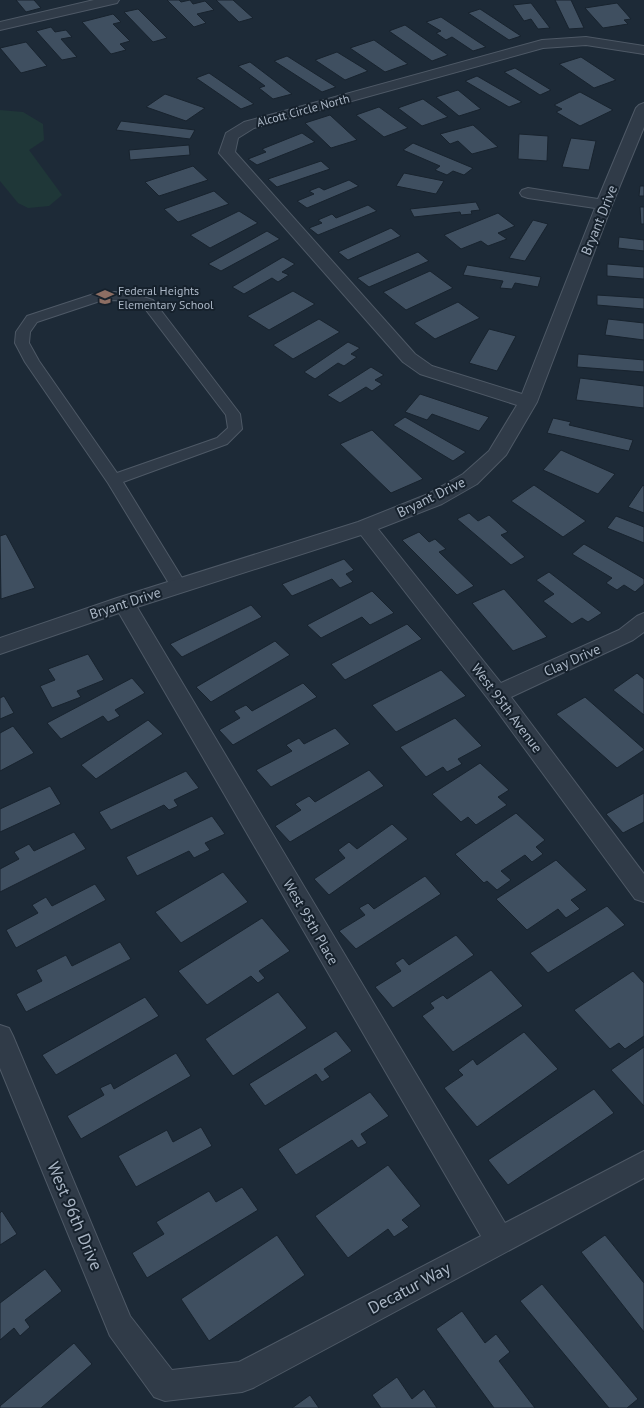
<svg xmlns="http://www.w3.org/2000/svg" width="644" height="1408" font-family="'PT Sans',sans-serif">
<style>
.green{fill:#1f3738}
.building{fill:#3f4f60;stroke:#18232e}
.lines{fill:none;stroke-linecap:round;stroke-linejoin:round}
.service-casing{stroke:#4e5966;stroke-width:2}
.minor-casing{stroke:#4e5966;stroke-width:2}
.service{fill:#303b48;fill-rule:evenodd}
.minor{fill:#303b48;fill-rule:evenodd}
.labels{text-anchor:middle;dominant-baseline:central;stroke-width:4;stroke-linejoin:round;paint-order:stroke}
.far-street-label{font-size:12px;fill:#aab6c5;stroke:#16212c}
.far-poi-label{font-size:12px;fill:#aab6c5;stroke:#16212c;text-anchor:start}
.street-label{font-size:14px;fill:#aab6c5;stroke:#16212c}
.near-street-label{font-size:17px;fill:#aab6c5;stroke:#16212c}
</style>
<rect width="100%" height="100%" fill="#1d2a37"/>
<path class="green" d="M0,110L23,112L43,124L44,140L29,150L62,195L49,206L28,208L18,203L0,181Z"/>
<path class="building" d="M16,0H34L41,8L26,12Z
M167,0H179L181,2L190,0L193,4L205,1L214,10L197,14L206,23L194,27Z
M216,0H233L253,18L239,22Z
M555,0H571L584,28L569,29Z
M531,3L550,28L538,29L531,19L524,21L513,5Z
M617,3L631,19L624,20L628,24L603,28L585,8Z
M138,9L167,38L153,42L124,12Z
M480,9L521,36L509,40L468,13Z
M113,14L121,22L113,24L130,41L120,44L126,50L111,54L82,22Z
M441,17L486,47L473,51L452,37L446,40L436,33L441,31L426,22Z
M405,25L448,55L432,61L389,31Z
M51,27L55,32L66,30L72,37L61,39L77,57L62,60L36,31Z
M374,40L408,64L385,72L350,48Z
M26,42L47,66L21,73L0,48Z
M337,52L368,71L345,80L315,60Z
M287,56L336,87L322,92L274,61Z
M581,57L616,80L594,88L559,64Z
M250,62L292,94L273,99L259,88L265,86L238,66Z
M515,68L551,90L540,95L504,72Z
M209,73L254,104L241,109L196,78Z
M477,76L522,102L509,107L465,81Z
M458,90L481,109L459,116L436,97Z
M580,92L613,110L580,126L556,112L562,109L554,105Z
M165,94L205,108L186,121L146,107Z
M423,99L448,117L422,126L398,108Z
M379,107L408,128L384,137L356,115Z
M330,115L357,140L331,148L305,123Z
M121,121L195,130L190,139L116,130Z
M473,125L498,147L472,154L458,141L450,144L440,134Z
M302,133L315,142L257,165L248,159L266,152L262,149Z
M519,134L548,136L547,161L518,159Z
M571,138L596,141L589,170L562,167Z
M413,143L473,168L464,175L453,171L447,175L435,170L440,166L403,150Z
M189,145L190,155L130,160L129,150Z
M321,161L330,169L277,187L268,179Z
M193,166L208,180L159,196L145,182Z
M404,173L444,181L436,194L396,186Z
M349,180L359,186L307,208L297,201L314,194L309,191L319,187L324,190Z
M640,186H644V196H639Z
M214,191L229,204L178,222L164,209Z
M476,202L480,210L471,211L472,214L461,215L460,212L414,217L410,209Z
M368,205L377,211L318,235L309,228L322,223L318,220L332,214L336,218Z
M640,207H644V224H641Z
M239,211L258,223L210,248L190,235Z
M498,213L515,226L498,233L507,239L488,246L481,241L461,249L444,235Z
M533,220L548,224L525,261L509,258Z
M391,228L401,236L348,260L338,252Z
M267,231L280,239L221,271L208,264Z
M619,237L644,240V251L618,248Z
M418,252L429,261L369,287L357,278Z
M283,257L295,264L282,272L289,275L278,282L272,278L244,294L232,287Z
M607,264L644,267V279L607,276Z
M467,265L541,277L538,287L515,283L512,289L500,288L503,281L463,275Z
M430,271L453,288L406,310L383,292Z
M293,291L315,304L269,330L247,316Z
M597,295L644,298V309L597,305Z
M458,302L480,318L435,339L414,323Z
M319,319L340,332L293,359L273,345Z
M608,319L644,323V340L605,335Z
M489,329L516,336L497,371L469,363Z
M348,342L360,348L351,354L357,357L344,366L338,363L315,379L304,372Z
M578,354L644,360V372L577,367Z
M371,367L384,375L375,380L382,384L372,391L366,387L340,403L327,395Z
M580,378L644,386V408L576,400Z
M420,394L489,417L479,431L432,414L427,420L405,412Z
M405,417L466,452L453,461L393,425Z
M553,418L571,422L569,425L633,440L629,451L547,433Z
M372,430L423,479L391,493L340,444Z
M561,450L615,474L598,494L543,470Z
M534,485L586,521L563,537L511,501Z
M643,485L644,486V513L628,507Z
M469,513L478,521L489,515L508,532L501,535L525,557L511,565L457,519Z
M616,516L644,527V543L607,528Z
M419,532L429,542L435,539L446,549L439,552L474,586L457,595L402,540Z
M6,534L35,588L1,599L0,536Z
M584,544L644,579V584L635,592L624,585L617,590L606,583L612,578L572,554Z
M344,559L354,570L346,574L353,582L340,588L332,579L292,596L282,584Z
M549,572L602,613L588,622L582,618L572,624L543,601L554,594L536,580Z
M504,589L547,637L513,651L472,603Z
M372,591L394,613L370,625L362,617L321,638L307,625Z
M251,605L262,617L182,657L170,644Z
M407,624L422,639L345,680L331,664Z
M275,641L290,655L211,702L196,687Z
M88,654L104,680L77,691L81,697L52,708L40,686L55,680L48,669Z
M441,670L466,696L396,732L372,705Z
M637,673L644,679V715L613,690Z
M132,678L145,693L115,710L120,716L108,722L103,716L61,739L47,723Z
M303,683L317,697L233,745L219,730L240,718L234,711L246,705L252,711Z
M4,696L14,713L0,719V698Z
M585,697L644,749V750L617,768L556,714Z
M455,718L482,746L458,759L462,764L447,772L443,767L426,777L400,747Z
M148,720L163,734L96,779L81,765Z
M13,726L34,753L0,771V733Z
M335,728L350,744L271,787L256,770L292,751L286,745L299,738L304,744Z
M480,763L509,790L498,797L507,805L476,825L468,817L461,822L432,794Z
M369,770L384,786L290,842L275,826L301,810L295,804L309,796L315,802Z
M186,771L199,788L174,800L178,806L169,810L164,805L111,830L99,812Z
M50,786L61,804L0,832V809Z
M644,793V822L623,833L606,814Z
M516,813L545,840L536,847L543,854L532,862L525,855L501,871L511,880L497,890L487,881L484,883L455,854Z
M212,816L225,834L205,843L210,850L194,858L189,851L137,876L126,857Z
M392,824L408,839L329,895L314,879L345,858L338,850L349,842L357,849Z
M74,832L86,849L0,892V869L19,859L14,852L29,844L34,851Z
M556,860L587,890L571,900L580,909L566,918L558,909L527,930L496,899Z
M223,872L248,902L181,943L155,912Z
M425,876L441,894L356,949L339,931L365,915L359,908L368,903L374,909Z
M95,884L106,900L16,948L6,930L38,913L32,905L46,897L52,906Z
M607,906L625,925L548,973L530,953Z
M262,918L290,951L259,971L265,978L258,983L251,976L207,1005L178,971Z
M456,935L474,955L393,1008L375,987L401,971L395,963L403,958L409,965Z
M120,942L131,959L26,1012L16,994L42,981L36,970L66,955L72,966Z
M491,970L523,1006L453,1052L422,1016L434,1008L430,1003L443,995L447,999Z
M633,971L644,983V1036L625,1049L619,1043L610,1049L574,1010Z
M278,992L307,1028L233,1076L205,1039Z
M145,997L159,1016L56,1075L42,1055Z
M336,1031L352,1051L324,1069L330,1077L322,1082L316,1074L265,1106L249,1084Z
M524,1032L558,1069L477,1127L444,1088L463,1075L458,1070L473,1059L477,1065Z
M644,1047V1106L611,1070Z
M176,1053L191,1076L81,1139L67,1116L104,1095L100,1088L111,1083L114,1089Z
M594,1089L614,1113L508,1185L488,1160Z
M370,1092L389,1116L361,1134L367,1143L358,1148L352,1140L296,1175L278,1149Z
M201,1127L212,1146L136,1187L118,1156L167,1130L173,1142Z
M388,1165L421,1206L402,1220L409,1227L394,1237L388,1229L348,1258L315,1216Z
M242,1187L258,1210L147,1278L132,1253L164,1234L156,1222L209,1191L216,1202Z
M2,1211L17,1234L0,1245V1213Z
M277,1235L305,1275L209,1341L181,1299Z
M605,1235L644,1283V1332L581,1252Z
M45,1269L62,1291L25,1320L30,1327L20,1336L14,1328L0,1340V1303Z
M542,1284L638,1399L627,1408H609L520,1301Z
M462,1311L485,1343L496,1334L510,1352L499,1361L535,1408H494L436,1329Z
M74,1343L92,1364L41,1408H0V1406Z
M397,1377L412,1399L424,1389L437,1408H381L372,1395Z
M310,1395L319,1408H292Z"/>
<g class="lines">
<g class="service-casing">
<path id="service" d="M115,292L137,295L153,300L240,414L242,429L227,444L123,482L187,586L185,590L179,592L173,590L108,483L25,362L15,343L16,332L27,316L94,294ZM115,300L135,303L143,306L226,415L228,428L217,438L117,473L39,361L29,343L30,332L37,322L100,301Z"/>
</g>
<g class="minor-casing">
<path id="minor" d="M94,0H119L117,3L0,30V22Z
M586,37L644,46V54L586,45L543,48L254,128L238,138L235,152L415,354L432,366L522,394L595,208L528,198L522,196L520,193L522,190L528,188L598,199L636,108L639,105L644,103V127L612,205L537,402L506,455L477,484L442,504L378,529L501,683L619,630L637,616L644,613V632L633,640L511,697L644,874V902L635,899L489,700L361,535L137,607L505,1223L644,1151V1178L253,1388L242,1392L165,1401L154,1397L110,1336L0,1068V1025L9,1028L13,1036L130,1316L172,1370L239,1362L481,1236L119,613L0,654V638L117,598L358,522L428,494L463,474L489,451L517,405L420,374L403,362L219,153L226,133L244,122L542,40Z"/>
</g>
<use href="#service" class="service"/>
<use href="#minor" class="minor"/>
</g>
<defs>
<g id="school-bare" transform="scale(1.38)"><path d="M0-5L7-2L0 1L-7-2ZM-4 1L0 2.5L4 1V4Q0 6-4 4Z" fill="#8d6e63" stroke="#16212c" stroke-width="2.5" paint-order="stroke"/></g>
</defs>
<g fill-rule="evenodd">
<use href="#school-bare" x="105" y="297"/>
</g>
<g class="labels">
<g class="far-street-label">
<text transform="translate(303 110) rotate(-15)">Alcott Circle North</text>
</g>
<g class="far-poi-label">
<text x="118" y="290">Federal Heights<tspan x="118" dy="14">Elementary School</tspan></text>
</g>
<g class="street-label">
<text transform="translate(599 220) rotate(-68)">Bryant Drive</text>
<text transform="translate(431 497) rotate(-26)">Bryant Drive</text>
<text transform="translate(125 603) rotate(-18)">Bryant Drive</text>
<text transform="translate(572 660) rotate(-24)">Clay Drive</text>
<text transform="translate(507 708) rotate(53)">West 95th Avenue</text>
<text transform="translate(311 922) rotate(60)">West 95th Place</text>
</g>
<g class="near-street-label">
<text transform="translate(75 1216) rotate(67)">West 96th Drive</text>
<text transform="translate(409 1288) rotate(-28)">Decatur Way</text>
</g>
</g>
</svg>
